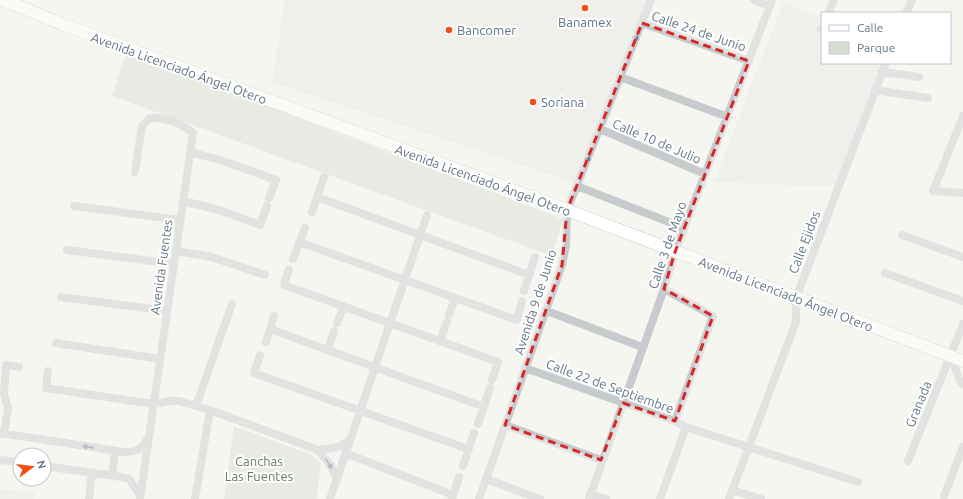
<svg xmlns="http://www.w3.org/2000/svg" width="963" height="499" font-family="Ubuntu,sans-serif">
<style>
.built{fill:#e6e7e5}
.green{fill:#d6ded2}
.lines{fill:none;stroke-linecap:round;stroke-linejoin:round}
.secondary-casing{stroke:#b9bec3;stroke-width:13}
.minor{stroke:#c8cbce;stroke-width:8}
.secondary{stroke:#fff;stroke-width:12}
.oneway{fill:#66798a}
.marked{fill:none;stroke:#d62828;stroke-width:3;stroke-dasharray:8 5;stroke-linejoin:round}
.poi-dot{fill:#f54c12;stroke:#fff;stroke-width:1.5}
.labels{text-anchor:middle;dominant-baseline:central;stroke-width:4;stroke-linejoin:round;paint-order:stroke}
.poi-label{font-size:13px;fill:#617586;stroke:#fff;text-anchor:start}
.street-label{font-size:13px;fill:#617586;stroke:#fff}
.park-label{font-size:13px;fill:#667c61;stroke:#fff}
</style>
<rect width="100%" height="100%" fill="#f6f6f1"/>
<path class="built" d="M285,0H649L576,183L272,82Z
M783,3L822,18V63H881L836,187L714,182Z
M0,489L35,493L34,499H0Z"/>
<path class="green" d="M126,53L563,219L552,256L112,96Z
M234,426L312,455L321,463L317,499H224Z"/>
<g class="lines">
<g class="secondary-casing">
<path id="secondary" d="M3,0L62,24L567,210L963,361"/>
</g>
<path class="minor" d="M754,0L770,6
M828,13L834,0
M906,13L912,0
M642,23L749,61
M821,29L822,28
M882,72L919,77
M620,77L728,117
M875,90L928,98
M963,116L933,191L963,193
M600,129L705,174
M190,152L223,161L276,180L269,198
M135,172L142,126L150,118C166,117 181,123 193,133L140,499
M577,186L684,228
M317,197L529,275
M183,201L219,210L260,225L267,206
M74,206L180,220
M312,212L324,177
M902,235L963,257
M299,242L517,320L522,301
M67,250L174,264
M176,251L212,257L265,275
M293,259L305,228
M289,269L284,285L498,362L492,380
M885,273L963,301
M664,289L713,316L675,421
M524,291L535,257
M61,297L167,311
M547,311L642,347
M449,315L455,298
M337,323L344,306
M270,329L484,407
M440,341L447,322
M266,342L274,316
M56,343L160,359
M328,349L334,331
M260,355L254,373L468,449
M951,356L959,379L963,384
M525,368L675,421L686,427L858,482
M48,371L46,388L153,404L169,401H179L210,410L318,450L338,447L349,441
M196,406L232,304
M478,424L490,388
M505,425L601,460
M0,433L124,452C136,452 140,450 147,440
M4,434L8,408L4,394L6,365L19,367
M318,450L331,466L337,479
M345,453L453,495
M0,460L20,462
M908,461L963,324
M44,466L122,477L129,479L140,495
M463,466L474,433
M112,475L115,451
M486,479L540,499
M732,490L761,499
M590,494L606,499
M944,496L963,447
M89,499L92,472
M195,499L210,410
M330,499L427,215
M452,499L459,477
M479,499L562,265L566,245L567,210L651,0
M589,499L664,289L675,252L772,0
M660,499L686,427
M729,499L796,322V298L886,63"/>
<use href="#secondary" class="secondary"/>
</g>
<defs><path id="oneway-solid" d="M-6-.8H1V-3.2L6.5 0L1 3.2V.8H-6Z"/></defs>
<g class="oneway">
<use href="#oneway-solid" transform="translate(635 40) rotate(-68)"/>
<use href="#oneway-solid" transform="translate(587 161) rotate(-68)"/>
<use href="#oneway-solid" transform="translate(88 447) rotate(-172)"/>
<use href="#oneway-solid" transform="translate(329 464) rotate(59)"/>
</g>
<path d="M0 0H963V499H0ZM642,23L749,61L675,252L664,289L713,316L675,421L623,403L601,460L505,425L562,265L567,210Z" fill="#f6f6f1" fill-opacity=".55" fill-rule="evenodd"/>
<path class="marked" d="M642,23L749,61L675,252L664,289L713,316L675,421L623,403L601,460L505,425L562,265L567,210Z"/>
<g class="poi-dot">
<circle cx="585" cy="8" r="4"/>
<circle cx="449" cy="30" r="4"/>
<circle cx="533" cy="102" r="4"/>
</g>
<g class="labels">
<g class="poi-label">
<text x="585" y="22" text-anchor="middle">Banamex</text>
<text x="457" y="30">Bancomer</text>
<text x="541" y="102">Soriana</text>
</g>
<g class="street-label">
<text transform="translate(699 31) rotate(19)">Calle 24 de Junio</text>
<text transform="translate(179 68) rotate(20)">Avenida Licenciado Ángel Otero</text>
<text transform="translate(657 141) rotate(23)">Calle 10 de Julio</text>
<text transform="translate(483 180) rotate(20)">Avenida Licenciado Ángel Otero</text>
<text transform="translate(804 242) rotate(-69)">Calle Ejidos</text>
<text transform="translate(667 245) rotate(-71)">Calle 3 de Mayo</text>
<text transform="translate(161 267) rotate(-82)">Avenida Fuentes</text>
<text transform="translate(786 294) rotate(21)">Avenida Licenciado Ángel Otero</text>
<text transform="translate(535 302) rotate(-72)">Avenida 9 de Junio</text>
<text transform="translate(610 386) rotate(20)">Calle 22 de Septiembre</text>
<text transform="translate(918 404) rotate(-68)">Granada</text>
</g>
<g class="park-label">
<text x="259" y="461">Canchas<tspan x="259" dy="15">Las Fuentes</tspan></text>
</g>
</g>
<rect x="821" y="12" width="130" height="52" fill="#ffffff" stroke="#c0c8cf"/>
<rect x="829" y="25" width="20" height="6" fill="#ffffff" stroke="#c0c8cf"/>
<text x="857" y="32" font-size="12" fill="#617586">Calle</text>
<rect x="829" y="42" width="20" height="12" fill="#d6ded2" stroke="#c0c8cf"/>
<text x="857" y="52" font-size="12" fill="#617586">Parque</text>
<g transform="translate(32 467) rotate(75)"><circle r="19" fill="#ffffff" stroke="#c0c8cf"/>
<path d="M0-3L7 15L0 10L-7 15Z" fill="#f54c12"/>
<text y="-6" font-size="11" font-weight="bold" text-anchor="middle" fill="#617586">N</text>
</g>
</svg>
